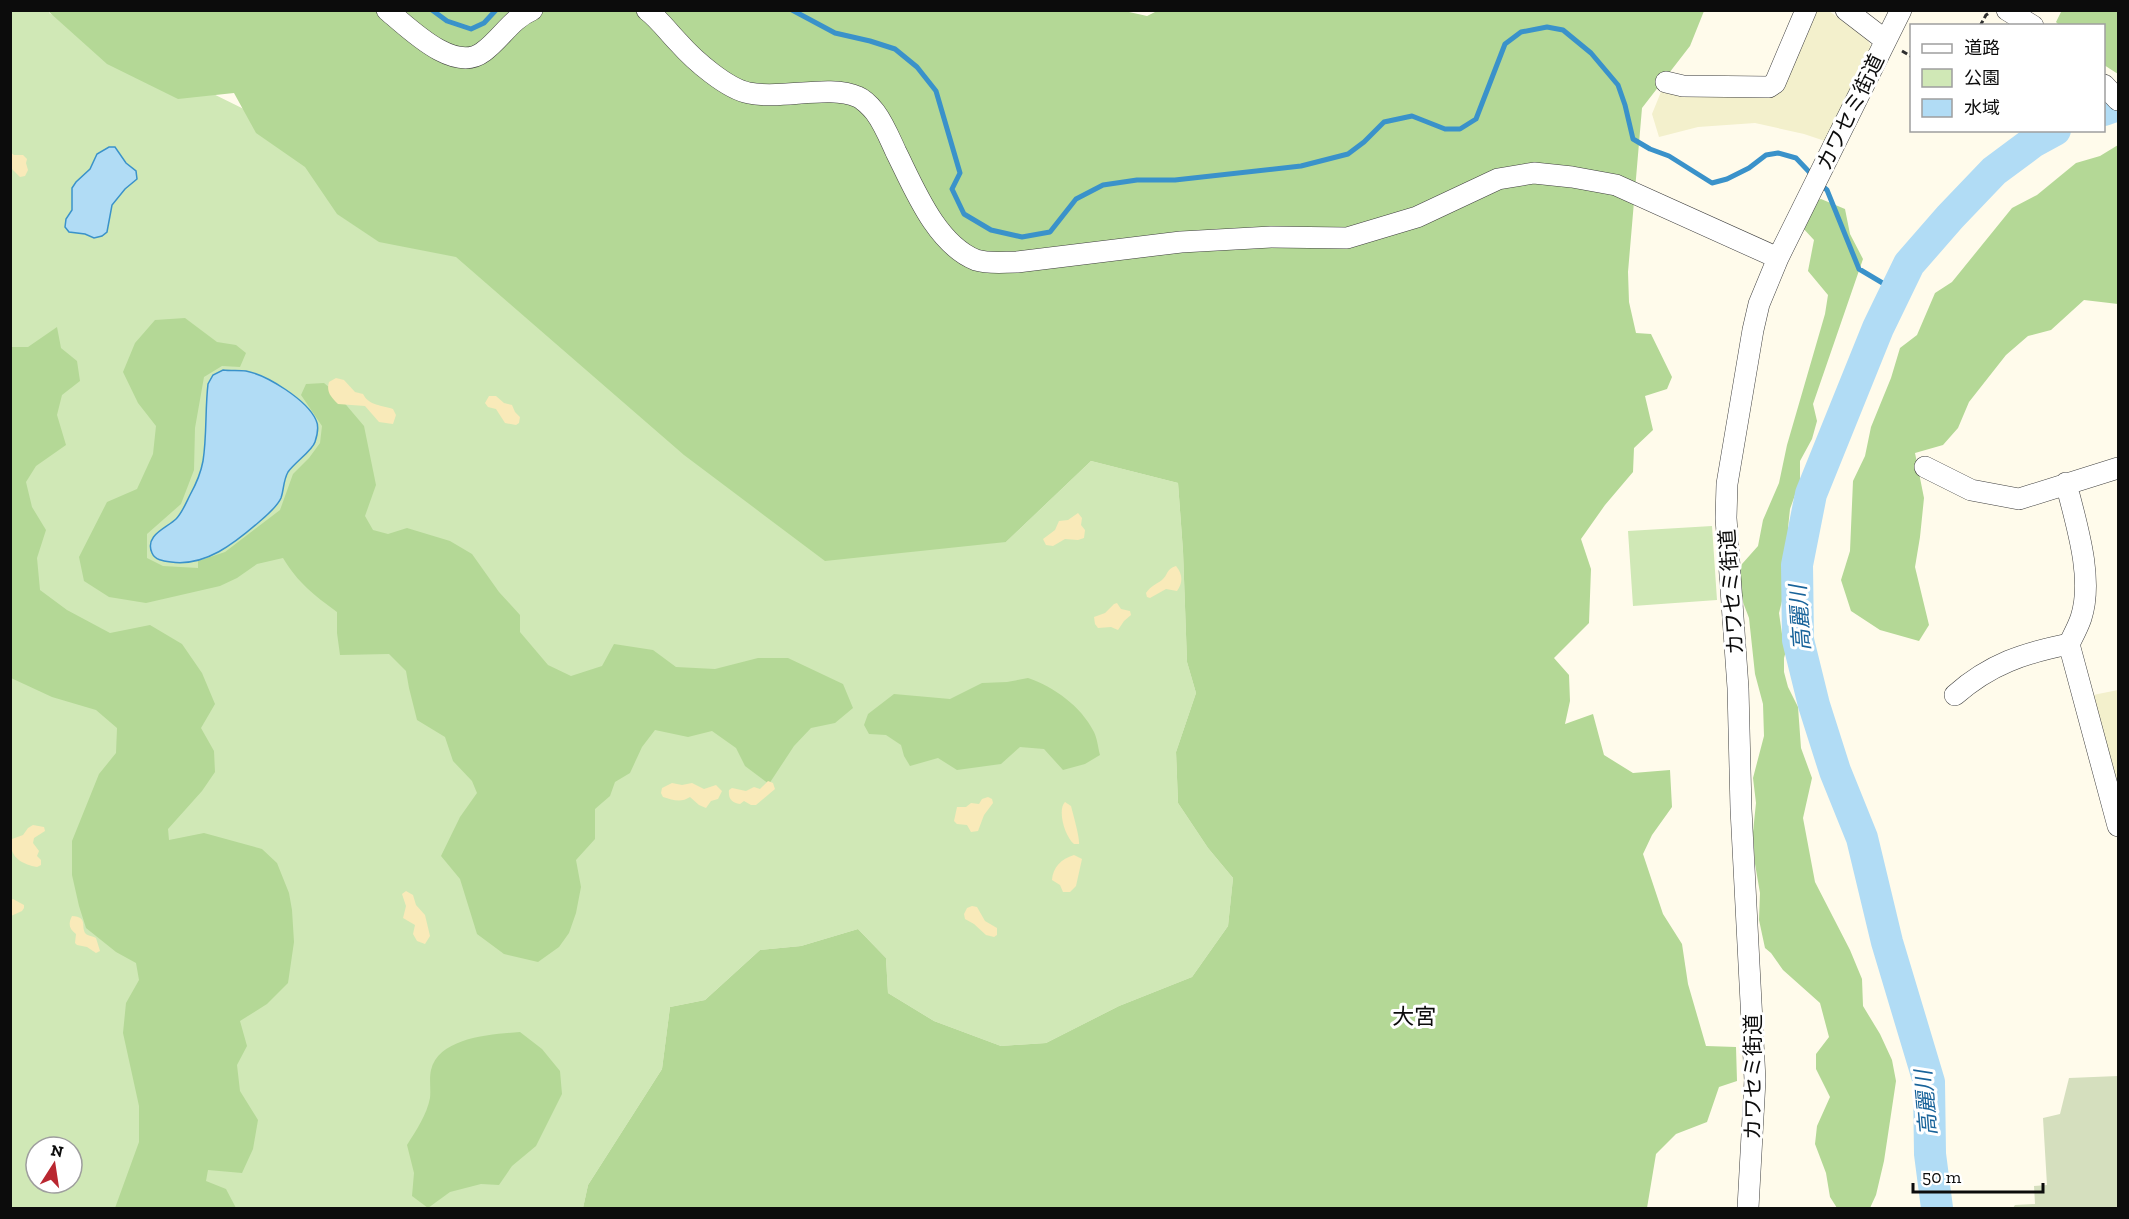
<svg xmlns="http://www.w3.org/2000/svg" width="2129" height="1219" font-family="'Zilla Slab','Noto Sans JP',serif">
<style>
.farmland{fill:#f3f0cc}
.green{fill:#d0e8b6;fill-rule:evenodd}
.forest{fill:#b4d896}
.sand{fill:#f9eab9}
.cemetery{fill:#d5dfbe}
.water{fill:#b1dcf5;stroke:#3a92ca;stroke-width:1.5}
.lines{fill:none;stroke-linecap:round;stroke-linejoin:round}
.stream{stroke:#3a92ca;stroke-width:5}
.river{stroke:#b1dcf5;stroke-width:32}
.minor-casing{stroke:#3f3f3f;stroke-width:22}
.path{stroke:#2e2e2e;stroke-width:3;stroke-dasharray:6 3;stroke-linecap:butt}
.minor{stroke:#fff;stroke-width:21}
.labels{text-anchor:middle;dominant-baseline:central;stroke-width:6;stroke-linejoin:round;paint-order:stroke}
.street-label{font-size:21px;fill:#0c0c0c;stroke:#fff}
.water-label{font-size:22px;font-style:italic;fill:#18639a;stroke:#fff}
.neighbourhood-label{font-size:22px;fill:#0c0c0c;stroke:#fff}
</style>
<rect width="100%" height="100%" fill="#fffbeb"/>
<path class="farmland" d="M1814,11H1829L1867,39L1872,48L1825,141L1804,134L1755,123L1698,127L1659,137L1652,114L1663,87L1773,92Z
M2118,690V788L2093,695Z"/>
<path class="green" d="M10,11H49V13L264,119L1006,542L1091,461L1178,483L1183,551L1187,662L1196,693L1176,752L1178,803L1208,848L1233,878L1228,926L1192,977L1119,1006L1046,1043L1001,1046L934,1021L888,993L886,958L858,929L801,946L760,950L705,1000L670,1007L662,1069L588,1185L583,1208H11ZM36,1147H72V1183H36Z
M1712,526L1717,600L1633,606L1628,531Z"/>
<path class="forest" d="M49,10H1120L1147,16L1159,10L1704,11L1690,46L1642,108L1628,272L1629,302L1636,333L1651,334L1672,377L1667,389L1645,396L1653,430L1634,448L1633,472L1605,505L1581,539L1591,569L1589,623L1554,658L1569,675L1570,701L1565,724L1593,714L1604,755L1633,773L1670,770L1672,807L1652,835L1643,854L1663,914L1682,944L1688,984L1706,1046L1736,1047L1737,1081L1719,1087L1707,1122L1676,1134L1656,1154L1647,1208H583L588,1185L662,1069L670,1007L705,1000L760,950L801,946L858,929L886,958L888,993L934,1021L1001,1046L1046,1043L1119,1006L1192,977L1228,926L1233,878L1208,848L1178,803L1176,752L1196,693L1187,662L1183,551L1178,483L1091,461L1006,542L825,561L684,455L456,257L379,242L337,214L305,167L256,133L234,93L178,99L107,64L49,12Z
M2062,10L2118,11V74L2104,65V26L2059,25L2056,22Z
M2118,145V304L2084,300L2051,330L2028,336L2006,355L1969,402L1958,428L1943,445L1915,453L1924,498L1920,537L1915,567L1929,625L1919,641L1880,630L1851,611L1841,580L1850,551L1853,481L1865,456L1871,427L1891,378L1900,348L1917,335L1935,293L1952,282L2012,208L2037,195L2076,163L2100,156Z
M1821,199L1845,209L1850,234L1863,259L1813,404L1817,421L1812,439L1800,461V481L1790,509L1788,528L1790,548L1787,581L1779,613L1782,634L1788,644L1784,658V672L1788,687L1798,707L1801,748L1812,778L1803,818L1815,882L1850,950L1862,979L1863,1006L1880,1034L1892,1060L1896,1081L1884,1161L1876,1195L1870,1208H1837L1830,1197L1826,1173L1815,1144L1817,1126L1830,1097L1816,1069V1054L1829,1037L1820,1003L1783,970L1771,953L1765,948L1759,920L1760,893L1755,864L1753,832L1756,803L1753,778L1764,736L1763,704L1755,674L1749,618L1741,597L1737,576L1742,564L1758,546L1763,520L1779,483L1787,445L1825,314L1828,295L1808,271L1814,240L1801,226L1815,201Z
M185,318L217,342L236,345L246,353L240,367L222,366L204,377L195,428L194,470L181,504L147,534V558L163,566L198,568V561L225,552L280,510L293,474L309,458L320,443L322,426L301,395L306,384L324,383L336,393L364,426L376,485L365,516L373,530L388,534L407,528L450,541L472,554L499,592L520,615V632L548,665L571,676L602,666L614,644L653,650L676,667L715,669L758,658H788L843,684L853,708L835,723L811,728L794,746L769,784L745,766L736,748L712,731L688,737L655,730L642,747L630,773L615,782L610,796L595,809V839L576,860L581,887L576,913L569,933L559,947L538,962L504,954L477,934L460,879L441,856L460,817L477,793L472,781L453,761L445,737L417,720L409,688L406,671L389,654L340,655L337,633V612C314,595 298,583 283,558L257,564L237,578L220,586L146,603L109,597L84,581L79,557L107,502L137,489L153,454L156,426L138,403L123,372L135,343L155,320Z
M57,327L61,348L77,361L80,381L62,395L57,415L66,445L36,466L26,482L32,507L46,530L37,558L40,590L67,610L110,633L150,625L182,644L202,673L215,704L201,728L214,751L215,772L202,791L168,829L169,840L204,833L262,849L277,863L289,893L292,910L294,942L288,983L267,1004L240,1021L247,1046L237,1065L240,1091L258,1120L253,1149L242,1173L208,1170L206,1181L226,1189L236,1208H115L139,1142V1106L123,1033L126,1003L139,980L136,963L116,952L86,928L79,906L72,875V841L99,774L116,753L117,728L96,710L52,697L11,678V347H28Z
M1028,678C1054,687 1081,706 1094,732C1097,738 1098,747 1100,755L1085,764L1063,770L1044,749L1020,747L1001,764L957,770L938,758L910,766L904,756L901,745L886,735L869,734L864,725L868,714L894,694L950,699L982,683L1007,682Z
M520,1032L542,1049L560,1071L562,1094L536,1146L512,1166L499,1185L481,1184L450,1192L428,1208L412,1196L414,1173L407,1145C416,1131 427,1114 430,1098C431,1089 429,1079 431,1070C439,1037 492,1034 520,1032Z"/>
<path class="sand" d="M10,152L14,155H23L27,159L26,163L28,170L25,176L20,177L11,168Z
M336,378L344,380L355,392L363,394C369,406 382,405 393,409L396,415L393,424L379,422L365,406L338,404C331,397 326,392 329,382Z
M489,396H496L504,403L512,405L515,412L520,417L519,423L516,425L505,423L496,409L488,407L485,403Z
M1078,513L1082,518L1081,525L1085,530L1084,538L1078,540L1065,539L1053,546L1046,545L1043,539L1055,530L1059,521L1068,520Z
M1176,566C1183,574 1183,583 1177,591L1166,589L1150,598L1147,597L1146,593C1152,585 1155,585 1162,580C1168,575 1166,569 1176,566Z
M1117,603L1121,609L1130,611L1131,615L1124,621L1118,630L1111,627L1098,628L1095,624L1094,617L1105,613L1114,604Z
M768,781L773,783L775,789L756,805H751L744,801L740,804C732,803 728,799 729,790L732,788L746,791L754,787L760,789Z
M672,783L682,785L692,783L704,789L716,785L722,791L718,799L711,801L706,808L699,805L690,797C681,803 673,800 663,797L661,793L662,788Z
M988,797L992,799L993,803L984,815L978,831L971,832L967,825L957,824L954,821L957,807H966L971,803L979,804L982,799Z
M1065,802L1071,806C1073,814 1080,838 1079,844H1074C1065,837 1057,810 1065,802Z
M33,825L44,827L45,831L34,838L33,843L39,851L37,856L41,860V865L37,867C22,864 8,857 12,839L23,835L28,828Z
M1074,855L1082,859L1076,886L1070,892H1063L1060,885L1052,880C1053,867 1061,859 1074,855Z
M406,891L413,895L416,905L425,915L430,936L425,944L417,941L413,934L415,925L403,918L406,906L402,894Z
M13,899L24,905V908L22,911L11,916V900Z
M972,906L977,907L985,921L997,928V935L994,937L986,935L974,924L965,919L964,914L967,908Z
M72,916C89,917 80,927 86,934C87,935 94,937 96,938L100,951L96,953L87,947L77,945L75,943L76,934C69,929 68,924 72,916Z"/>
<path class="cemetery" d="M2118,1076V1208H2013L2015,1205L2035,1204L2034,1186L2047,1185L2043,1118L2060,1114L2069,1078Z"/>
<path class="water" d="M109,147H115L126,163L136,171L137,179L125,189L112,205L107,232L102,236L94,238L85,234L69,232L65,227L66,219L72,210V188L76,182L90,169L97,154Z
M223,370C231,371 239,370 246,371C267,375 307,400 316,420C319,426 317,436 315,442C312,451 295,462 288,472C283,481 284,490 281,498C277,507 266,516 259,522C235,543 205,567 171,562C163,561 155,560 152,553C144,535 167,528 176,519C182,513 186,503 190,495C195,486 201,472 203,461C207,436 205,409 208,384L213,375Z"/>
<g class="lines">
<path class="stream" d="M432,10L447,21L471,29L484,23L496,10
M792,10L835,33L870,41L895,49L917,67L936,91L960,173L952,189L964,214L991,230L1022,237L1050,232L1076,199L1103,185L1137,180H1175L1301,166L1348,154L1364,142L1384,122L1412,116L1445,129H1460L1476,119L1505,44L1521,32L1547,27L1563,30L1591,53L1618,85L1625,105L1633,139L1650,149L1669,156L1712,183L1727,179L1749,168L1766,155L1778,153L1796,158L1814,177
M1820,184L1827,190L1859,269L1896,291"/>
<path class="river" d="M2104,110L2118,105
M1937,1208L1930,1154L1929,1082L1887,942L1862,838L1835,771L1814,705L1798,640L1797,565L1811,494L1878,328L1909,264L1950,217L1994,171L2033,142L2055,130"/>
<g class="minor-casing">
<path id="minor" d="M387,10C409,28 454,74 483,52C501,39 511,19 532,10
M647,10C659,19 669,33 679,43C694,60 727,89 749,93C781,100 830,84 858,97C863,99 871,107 875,112C884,124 890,139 896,152C914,188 936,244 976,260C989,264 1003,262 1017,262L1181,242L1271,237L1347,238L1417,217L1498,179L1534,173L1572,177L1616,185L1778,258
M1846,10L1885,40
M2007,10L2033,26
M1666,82L1683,86L1769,87L1775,83L1806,10
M2104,85L2118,100
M1925,467L1971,490L2019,499L2118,468
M2066,483C2076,523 2094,578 2081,618C2078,627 2073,636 2069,644L2118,826
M1955,695C1990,664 2024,653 2069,644
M1748,1208L1755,1080L1741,809L1738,688L1726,518L1727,484L1753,330L1759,304L1778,258L1901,10"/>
</g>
<path class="path" d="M1980,26L1986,15L1989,13
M1902,51L1912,57"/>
<use href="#minor" class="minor"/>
</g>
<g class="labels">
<g class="street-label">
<text transform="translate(1850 112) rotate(-64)">カワセミ街道</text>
<text transform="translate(1731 592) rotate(-94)">カワセミ街道</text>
<text transform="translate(1752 1077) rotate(-90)">カワセミ街道</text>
</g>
<g class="water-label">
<text transform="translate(1800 618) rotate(-94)">高麗川</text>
<text transform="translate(1926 1103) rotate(-95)">高麗川</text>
</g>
<g class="neighbourhood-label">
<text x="1414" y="1016">大宮</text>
</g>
</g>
<rect width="2129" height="1219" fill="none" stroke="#0c0c0c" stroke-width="24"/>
<rect x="1910" y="24" width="195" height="108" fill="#ffffff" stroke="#9e9e9e" stroke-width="1.5"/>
<rect x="1922" y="44" width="30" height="9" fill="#ffffff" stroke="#9e9e9e" stroke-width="1.5"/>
<text x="1964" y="54" font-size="18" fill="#0c0c0c">道路</text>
<rect x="1922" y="69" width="30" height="18" fill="#d0e8b6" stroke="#9e9e9e" stroke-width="1.5"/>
<text x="1964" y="84" font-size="18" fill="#0c0c0c">公園</text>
<rect x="1922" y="99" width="30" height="18" fill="#b1dcf5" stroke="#9e9e9e" stroke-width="1.5"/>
<text x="1964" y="114" font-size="18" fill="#0c0c0c">水域</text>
<g transform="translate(54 1165) rotate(12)"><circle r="28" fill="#ffffff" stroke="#9e9e9e" stroke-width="1.5"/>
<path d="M0-4.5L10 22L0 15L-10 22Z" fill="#b92730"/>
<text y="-9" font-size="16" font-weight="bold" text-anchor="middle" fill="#0c0c0c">N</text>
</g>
<path d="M1913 1183v9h130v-9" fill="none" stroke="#0c0c0c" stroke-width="3"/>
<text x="1922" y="1183" font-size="18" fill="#0c0c0c" stroke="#ffffff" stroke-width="4.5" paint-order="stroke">50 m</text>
</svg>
